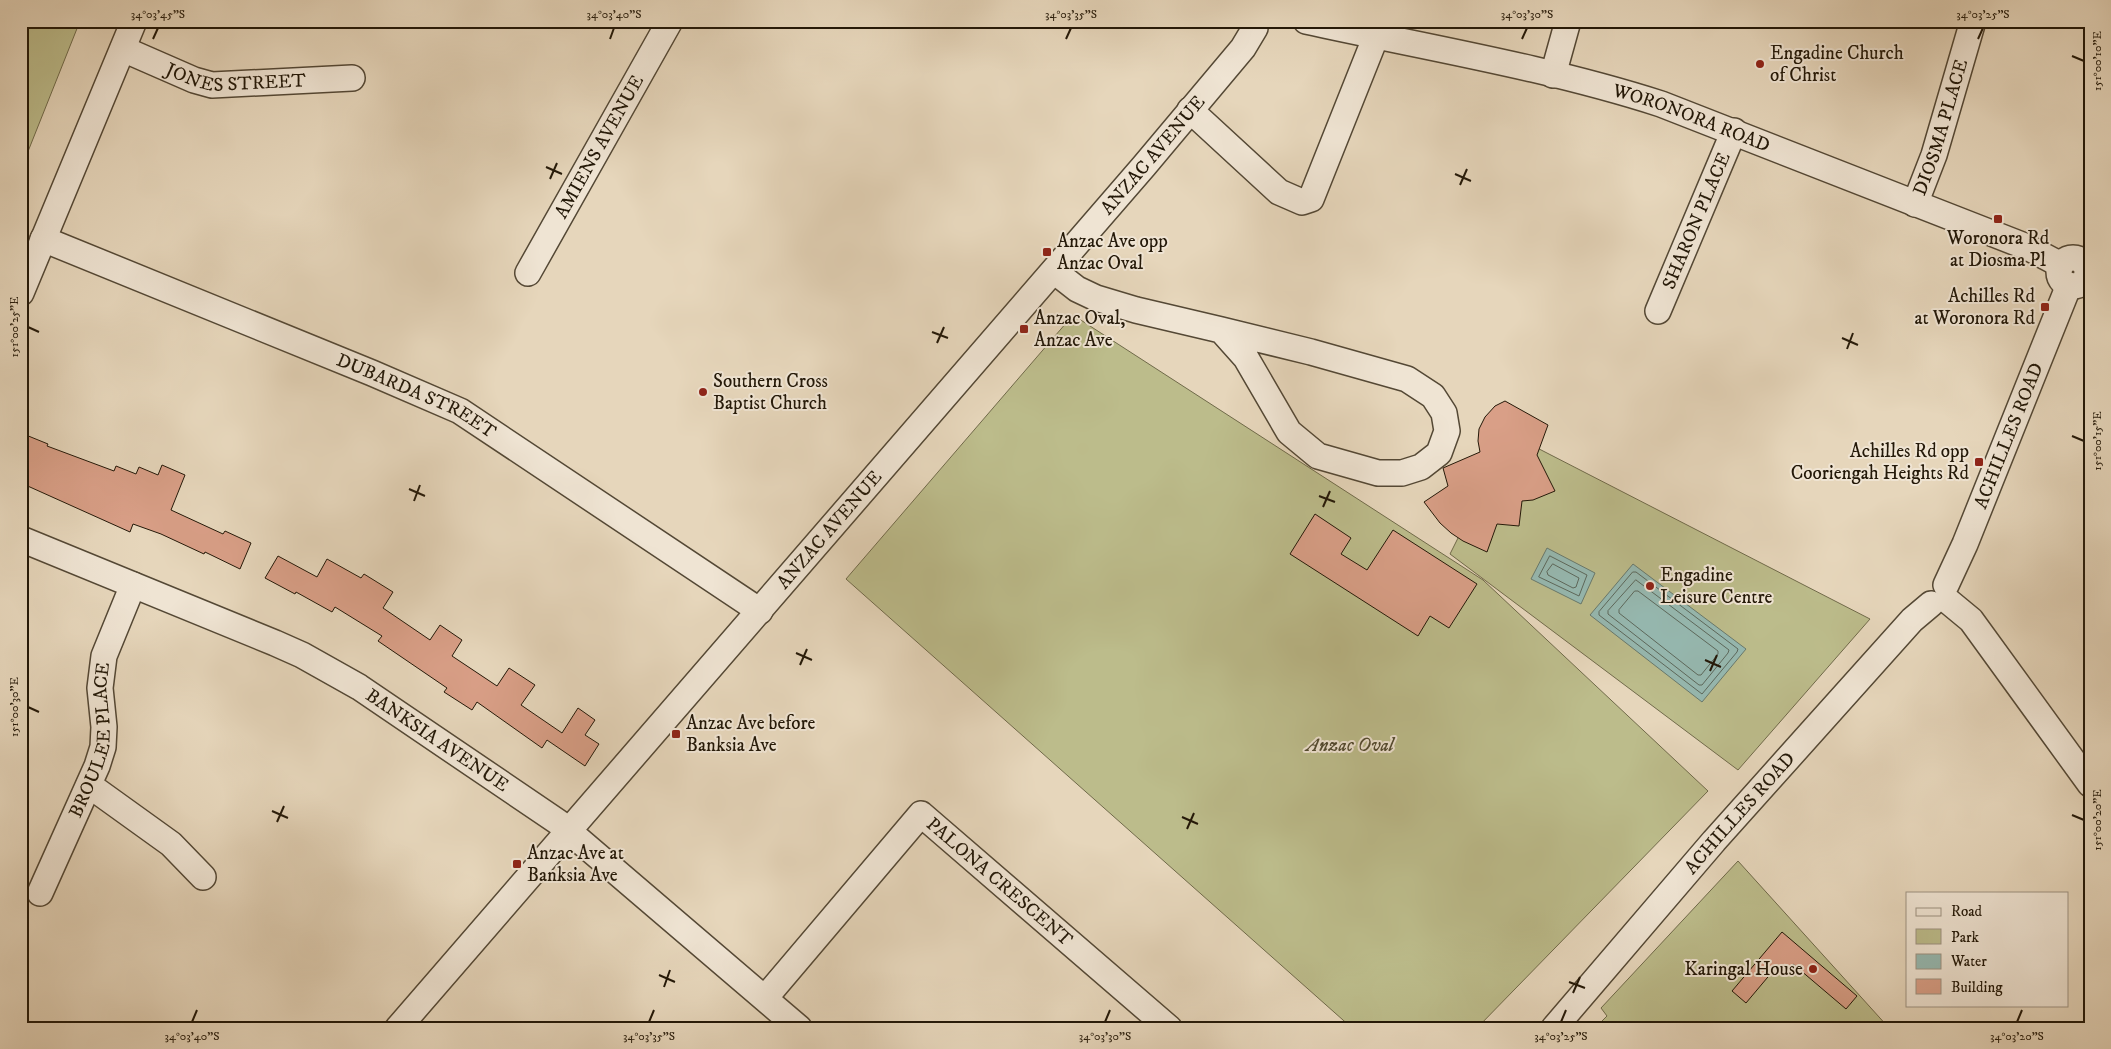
<svg xmlns="http://www.w3.org/2000/svg" width="2111" height="1049" font-family="'IM FELL DW Pica',serif">
<style>
.green{fill:#bcbc8b;stroke:#706a4a}
.water{fill:#96b9b1;stroke:#68796d}
.lines{fill:none;stroke-linecap:round;stroke-linejoin:round}
.shore{stroke:#5c685c;stroke-width:1}
.building{fill:#d99f87;stroke:#231808}
.minor-casing{stroke:#544835;stroke-width:28}
.minor{stroke:#efe4d3;stroke-width:25}
.ticks{fill:none;stroke:#231808;stroke-width:2}
.poi-dot{fill:#8f2418;stroke:#efe4d3;stroke-width:2}
.labels{text-anchor:middle;dominant-baseline:central;stroke-width:4;stroke-linejoin:round;paint-order:stroke}
.poi-label{font-size:19px;fill:#231808;stroke:#efe4d3;text-anchor:start}
.street-label{font-size:19px;fill:#231808;stroke:#efe4d3}
.park-label{font-size:19px;font-style:italic;fill:#51492f;stroke:#efe4d3}
.neatline{fill:none;stroke:#231808;stroke-width:2}
.ticks-label{font-size:12px;text-anchor:middle;fill:#231808}
</style>
<rect width="100%" height="100%" fill="#e6d6bb"/>
<filter id="stains"><feTurbulence type="fractalNoise" baseFrequency=".004" numOctaves="4"/><feColorMatrix values="0 0 0 0 .2 0 0 0 0 .09 0 0 0 0 .02 0 0 0 .5 -.17"/></filter>
<radialGradient id="worn" r=".72"><stop offset=".6" stop-color="#630" stop-opacity="0"/><stop offset="1" stop-color="#630" stop-opacity=".3"/></radialGradient>
<path class="green" d="M21,21H80L21,169Z
M1073,315L1483,580L1708,791L1477,1028H1352L846,579Z
M1510,434L1870,619L1738,770L1450,554Z
M1738,861L1889,1028H1595L1607,1016L1601,1008Z"/>
<path class="water" d="M1547,548L1595,573L1581,604L1531,579Z
M1633,564L1746,649L1702,702L1590,615Z"/>
<g class="lines">
<path class="shore" d="M1550,556L1587,575L1579,596L1539,577Z
M1553,564L1579,578L1576,587L1573,588L1548,575L1547,572Z
M1633,572H1636L1738,649L1737,652L1702,694L1599,615V612Z
M1636,580L1729,650L1728,653L1702,685H1699L1608,614V611Z
M1635,591H1638L1718,651V654L1701,675H1698L1619,613V610Z"/>
</g>
<path class="building" d="M1505,401L1548,425L1537,455L1555,491L1533,500L1522,501L1519,526L1497,524L1487,552L1463,541L1451,533L1440,523L1424,502L1448,486L1443,468L1480,452L1478,441L1479,429L1485,417L1495,406Z
M21,433L48,444L47,446L114,471L116,466L136,474L139,467L158,475L162,465L185,475L171,510L223,534L225,531L251,543L240,569L205,552L204,554L161,534L133,524L130,532L21,483Z
M1315,514L1351,538L1341,554L1367,570L1393,530L1477,584L1449,628L1430,616L1418,636L1290,554Z
M278,556L317,577L327,559L361,578L364,574L393,592L383,608L430,640L440,625L462,640L452,656L497,686L509,668L535,685L521,705L562,733L578,708L595,720L585,735L599,744L585,766L547,740L542,748L477,702L472,710L444,692L447,688L378,641L382,636L335,607L332,612L296,592L295,594L265,578Z
M1782,932L1857,996L1846,1009L1793,964L1786,973L1778,965L1746,1003L1732,991Z"/>
<g class="lines">
<g class="minor-casing">
<g id="minor">
<path id="s1" d="M1306,21C1424,47 1546,67 1661,104L2027,247L2061,265"/>
<path id="s2" d="M123,49L194,80L212,85L352,78"/>
<path d="M1553,75L1568,21"/>
<path d="M1190,110L1279,192L1302,202L1311,199L1376,36"/>
<path id="s3" d="M1915,204L1934,155L1973,21"/>
<path id="s4" d="M43,239L372,373L460,411L760,611"/>
<circle cx="2073" cy="272" r="14"/>
<path d="M1054,271L1077,289L1096,298L1136,310L1221,330L1311,352L1407,379L1433,396L1444,413L1447,431L1439,453L1421,467L1402,473H1378L1318,456L1289,432L1246,358L1221,330"/>
<path id="s5" d="M528,273L670,21"/>
<path d="M21,293L134,21"/>
<path id="s6" d="M1658,311L1734,131"/>
<path id="s7" d="M21,539L275,643L302,655L359,687L558,822L799,1028"/>
<path id="s8" d="M1946,585L1965,544L2069,285"/>
<path d="M1948,601L1971,620L2090,784"/>
<path d="M89,785L171,844L203,877"/>
<path id="s9" d="M40,893L97,766L103,747L104,727L100,688L104,656L133,585"/>
<path id="s10" d="M765,998L921,814L1169,1028"/>
<path id="s11" d="M398,1028L1144,166L1243,48L1255,28"/>
<path id="s12" d="M1554,1028L1714,841L1912,620L1931,604"/>
</g>
</g>
<use href="#minor" class="minor"/>
</g>
<path class="ticks" d="M153,39L158,28M610,39L614,28M1066,39L1071,28M1522,39L1527,28M1978,39L1983,28M2072,56L2084,61M546,167L562,174M1455,174L1471,181M550,179L557,163M1460,185L1467,169M28,327L39,332M932,332L948,338M1842,338L1858,345M937,343L944,327M1847,349L1853,333M2072,436L2084,441M409,489L425,496M1319,496L1335,502M414,501L420,485M1323,507L1330,491M796,653L812,660M1705,660L1721,667M800,665L807,649M1710,671L1717,655M28,707L39,712M272,811L288,818M2072,815L2084,820M1182,817L1198,824M277,822L284,806M1187,829L1194,813M659,975L675,982M1569,982L1585,988M664,987L670,970M1573,993L1580,977M192,1022L197,1010M649,1022L654,1010M1105,1022L1110,1010M1561,1022L1566,1010M2017,1022L2022,1010"/>
<g class="poi-dot">
<circle cx="1760" cy="64" r="5"/>
<rect x="1993" y="214" width="10" height="10" rx="2.5"/>
<rect x="1042" y="247" width="10" height="10" rx="2.5"/>
<rect x="2040" y="302" width="10" height="10" rx="2.5"/>
<rect x="1019" y="324" width="10" height="10" rx="2.5"/>
<circle cx="703" cy="392" r="5"/>
<rect x="1974" y="457" width="10" height="10" rx="2.5"/>
<circle cx="1650" cy="586" r="5"/>
<rect x="671" y="729" width="10" height="10" rx="2.5"/>
<rect x="512" y="859" width="10" height="10" rx="2.5"/>
<circle cx="1813" cy="969" r="5"/>
</g>
<g class="labels">
<g class="poi-label">
<text x="1770" y="53">Engadine Church<tspan x="1770" dy="22">of Christ</tspan></text>
<text x="1998" y="238" text-anchor="middle">Woronora Rd<tspan x="1998" dy="22">at Diosma Pl</tspan></text>
<text x="1057" y="241">Anzac Ave opp<tspan x="1057" dy="22">Anzac Oval</tspan></text>
<text x="2035" y="296" text-anchor="end">Achilles Rd<tspan x="2035" dy="22">at Woronora Rd</tspan></text>
<text x="1034" y="318">Anzac Oval,<tspan x="1034" dy="22">Anzac Ave</tspan></text>
<text x="713" y="381">Southern Cross<tspan x="713" dy="22">Baptist Church</tspan></text>
<text x="1969" y="451" text-anchor="end">Achilles Rd opp<tspan x="1969" dy="22">Cooriengah Heights Rd</tspan></text>
<text x="1660" y="575">Engadine<tspan x="1660" dy="22">Leisure Centre</tspan></text>
<text x="686" y="723">Anzac Ave before<tspan x="686" dy="22">Banksia Ave</tspan></text>
<text x="527" y="853">Anzac Ave at<tspan x="527" dy="22">Banksia Ave</tspan></text>
<text x="1803" y="969" text-anchor="end">Karingal House</text>
</g>
<g class="street-label">
<text stroke="none"><textPath href="#s2" startOffset="119">JONES STREET</textPath></text>
<text stroke="none"><textPath href="#s1" startOffset="398">WORONORA ROAD</textPath></text>
<text stroke="none"><textPath href="#s3" startOffset="81">DIOSMA PLACE</textPath></text>
<text stroke="none"><textPath href="#s5" startOffset="145">AMIENS AVENUE</textPath></text>
<text stroke="none"><textPath href="#s11" startOffset="1154">ANZAC AVENUE</textPath></text>
<text stroke="none"><textPath href="#s6" startOffset="98">SHARON PLACE</textPath></text>
<text stroke="none"><textPath href="#s4" startOffset="405">DUBARDA STREET</textPath></text>
<text stroke="none"><textPath href="#s8" startOffset="162">ACHILLES ROAD</textPath></text>
<text stroke="none"><textPath href="#s11" startOffset="659">ANZAC AVENUE</textPath></text>
<text stroke="none"><textPath href="#s9" startOffset="164">BROULEE PLACE</textPath></text>
<text stroke="none"><textPath href="#s7" startOffset="464">BANKSIA AVENUE</textPath></text>
<text stroke="none"><textPath href="#s12" startOffset="284">ACHILLES ROAD</textPath></text>
<text stroke="none"><textPath href="#s10" startOffset="345">PALONA CRESCENT</textPath></text>
</g>
<g class="park-label">
<text x="1350" y="745">Anzac Oval</text>
</g>
</g>
<rect width="2111" height="1049" fill="none" stroke="#e6d6bb" stroke-width="55"/>
<rect x="1906" y="892" width="162" height="115" fill="#efe4d3" stroke="#9d9282"/>
<rect x="1916" y="908" width="25" height="8" fill="#efe4d3" stroke="#9d9282"/>
<text x="1951" y="916" font-size="15" fill="#231808">Road</text>
<rect x="1916" y="929" width="25" height="15" fill="#bcbc8b" stroke="#9d9282"/>
<text x="1951" y="942" font-size="15" fill="#231808">Park</text>
<rect x="1916" y="954" width="25" height="15" fill="#96b9b1" stroke="#9d9282"/>
<text x="1951" y="966" font-size="15" fill="#231808">Water</text>
<rect x="1916" y="979" width="25" height="15" fill="#d99f87" stroke="#9d9282"/>
<text x="1951" y="992" font-size="15" fill="#231808">Building</text>
<rect x="28" y="28" width="2056" height="994" class="neatline"/>
<g class="ticks-label">
<text x="158" y="18">34°03'45"S</text>
<text x="614" y="18">34°03'40"S</text>
<text x="1071" y="18">34°03'35"S</text>
<text x="1527" y="18">34°03'30"S</text>
<text x="1983" y="18">34°03'25"S</text>
<text transform="translate(2097 61) rotate(-90)" y="4">151°00'10"E</text>
<text transform="translate(14 327) rotate(-90)" y="4">151°00'25"E</text>
<text transform="translate(2097 441) rotate(-90)" y="4">151°00'15"E</text>
<text transform="translate(14 707) rotate(-90)" y="4">151°00'30"E</text>
<text transform="translate(2097 820) rotate(-90)" y="4">151°00'20"E</text>
<text x="192" y="1040">34°03'40"S</text>
<text x="649" y="1040">34°03'35"S</text>
<text x="1105" y="1040">34°03'30"S</text>
<text x="1561" y="1040">34°03'25"S</text>
<text x="2017" y="1040">34°03'20"S</text>
</g>
<rect width="100%" height="100%" filter="url(#stains)"/>
<rect width="100%" height="100%" fill="url(#worn)"/>
</svg>
